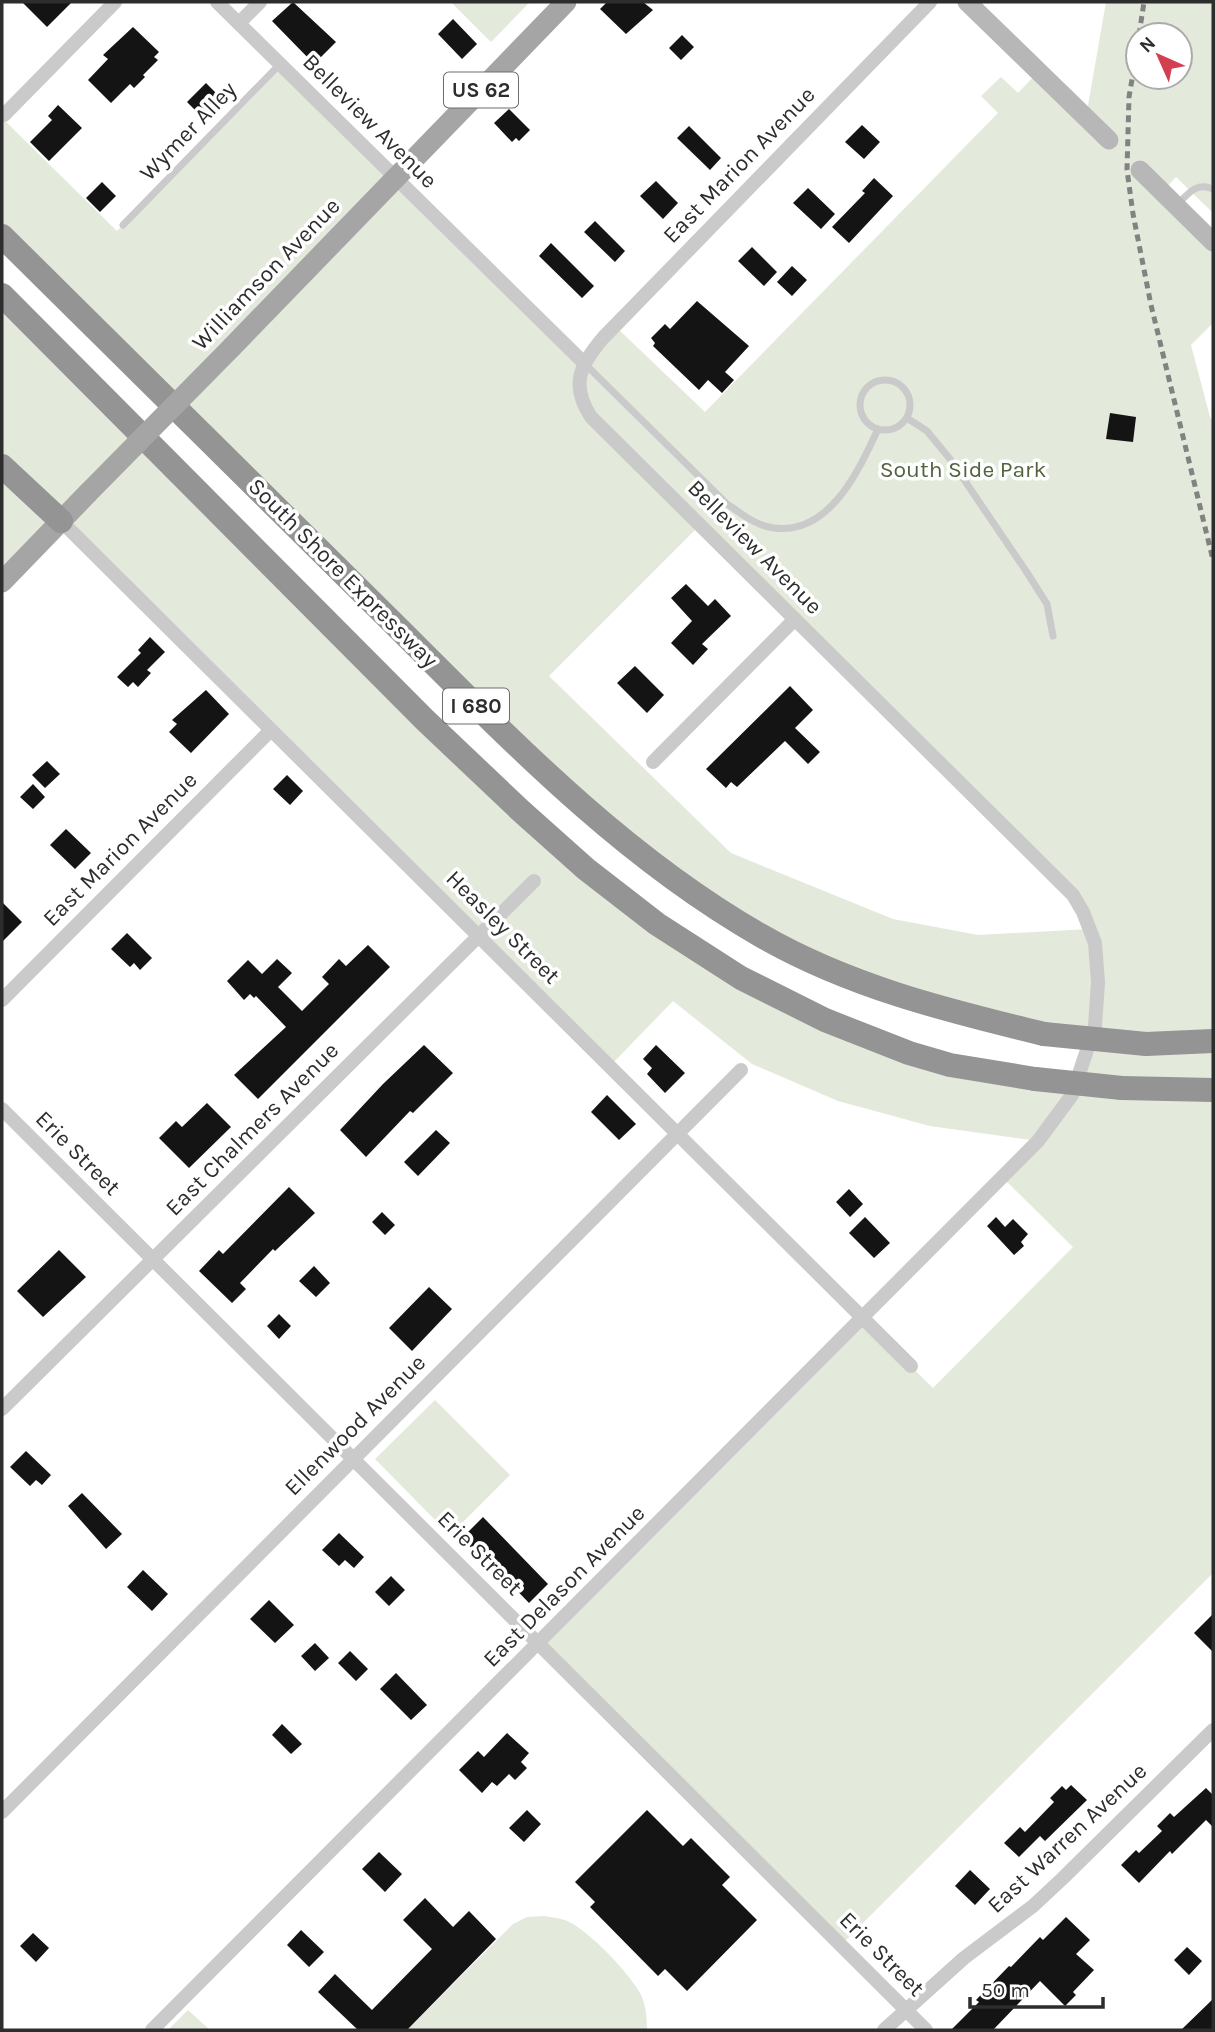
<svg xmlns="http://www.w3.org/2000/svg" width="1215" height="2032" font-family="Karla,sans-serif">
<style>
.green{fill:#e3e9db;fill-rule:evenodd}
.building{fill:#141414}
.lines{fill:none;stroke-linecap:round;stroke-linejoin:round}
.lane{stroke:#cacaca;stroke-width:7}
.street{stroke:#cacaca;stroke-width:14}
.secondary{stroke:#b7b7b7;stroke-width:19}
.primary{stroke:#a5a5a5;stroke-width:21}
.highway{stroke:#949494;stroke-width:24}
.rail{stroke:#828282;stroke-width:5;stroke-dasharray:7 5;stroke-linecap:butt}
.primary-bridge{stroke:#a5a5a5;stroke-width:21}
.highway-bridge{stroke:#949494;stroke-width:24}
.labels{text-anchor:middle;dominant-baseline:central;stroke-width:7;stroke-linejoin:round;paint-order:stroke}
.shield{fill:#fff;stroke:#6c6c6c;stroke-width:2}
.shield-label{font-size:21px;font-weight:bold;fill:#2d2d2d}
.street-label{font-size:23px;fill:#2d2d2d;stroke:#fff}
.park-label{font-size:23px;fill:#52633f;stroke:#fff}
</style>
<rect width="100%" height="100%" fill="#fff"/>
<path class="green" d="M451,2H528L529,3L491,42Z
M1106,2H1213V213L1176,177L1162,192L1213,242V323L1191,345L1210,417L1213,422V1573L841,1945L538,1643L862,1318L933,1388L1073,1247L1002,1177L1038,1141L930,1126L838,1101L752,1064L673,1001L610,1066L61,521L2,582V295L425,720L657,924L909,1053L1076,1083L1090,1038L887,993L652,865L2,236V118L117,231L280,64L583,363L615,326L705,412L998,113L981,96L1001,77L1018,93L1039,71L1086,117ZM1138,35H1180V77H1138ZM700,525L1083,912L1090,929L978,935L893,919L731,853L549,676Z
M435,1400L510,1475L450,1535L375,1459Z
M544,1916C551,1917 559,1918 565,1920C588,1929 628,1972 640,1993C646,2004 647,2018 647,2030H407L513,1924L527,1917Z
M188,2010L210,2030H168Z"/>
<path class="building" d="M22,2H72L47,27Z
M293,2L336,42L314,64L272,21Z
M607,2H643L653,10L626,34L600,9Z
M453,19L477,44L462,59L438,34Z
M133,27L159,52L154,57L158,60L143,75L145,77L134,88L130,84L111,103L88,80L108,59L103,55Z
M682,35L694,47L681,60L669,48Z
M206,83L220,97L201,116L187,102Z
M58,105L82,128L49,161L30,142L52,120L48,116Z
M509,109L530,130L519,141L516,138L512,142L494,123Z
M862,125L880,142L864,159L845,142Z
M689,126L721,158L710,170L677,138Z
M874,178L893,196L849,243L832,227L865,193L862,191Z
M656,181L678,203L663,219L640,196Z
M102,182L116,196L100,212L86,198Z
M808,188L835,214L821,229L793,203Z
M595,221L625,251L615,262L584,232Z
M551,243L594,286L582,298L539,256Z
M752,247L777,272L764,286L738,261Z
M792,266L807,280L792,296L777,282Z
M697,301L749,346L725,372L734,380L722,393L708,380L699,390L653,346L655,343L651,338L665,324L670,329Z
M1110,413L1136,417L1133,442L1106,439Z
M686,584L708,606L715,599L731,616L702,644L708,649L693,665L671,643L692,621L671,598Z
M150,637L165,652L147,670L151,673L138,687L133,682L128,687L117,677L141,653L138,650Z
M635,666L664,695L647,713L617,683Z
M790,686L813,710L795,728L820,752L808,764L785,741L737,787L731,782L726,788L706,769Z
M206,690L229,714L191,753L169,732L177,724L172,720Z
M47,761L60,774L45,788L32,775Z
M287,775L303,791L290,805L273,789Z
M33,784L45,797L33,809L20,797Z
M66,829L91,853L75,869L50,845Z
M2,902L22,922L2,942Z
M127,933L152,958L140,970L134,963L130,967L111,949Z
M368,945L390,967L258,1099L234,1075L286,1027L256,996L254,998L250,994L244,1000L227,981L248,960L262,974L277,959L292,973L278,987L302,1011L329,984L322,977L339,959L346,966Z
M424,1045L453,1073L413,1113L410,1111L366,1157L340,1130L383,1084Z
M656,1045L685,1073L665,1093L647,1074L652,1068L643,1059Z
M607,1095L636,1124L619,1140L591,1112Z
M207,1103L231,1127L189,1168L159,1138L176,1121L182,1127Z
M436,1130L450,1143L418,1176L404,1162Z
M289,1187L315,1213L275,1251L273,1249L240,1283L246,1289L232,1303L199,1271L219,1250L223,1254Z
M849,1189L863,1204L850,1217L836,1202Z
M382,1212L395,1225L385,1235L372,1222Z
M865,1217L890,1243L874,1258L849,1233Z
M996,1217L1005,1227L1013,1219L1028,1234L1021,1242L1024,1246L1014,1255L987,1226Z
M59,1250L86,1277L43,1317L17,1291Z
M314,1266L330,1283L316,1297L299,1281Z
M429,1287L452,1309L412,1351L389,1328Z
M279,1314L291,1326L279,1339L267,1326Z
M26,1451L51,1475L42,1485L36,1480L30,1486L10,1467Z
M82,1493L122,1534L106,1549L68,1506Z
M483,1517L548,1584L529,1603L505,1578L508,1575L483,1548L477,1554L462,1538Z
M339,1533L364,1557L354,1568L345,1560L339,1566L322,1550Z
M143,1570L168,1594L152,1611L127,1587Z
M391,1576L405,1590L389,1606L375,1592Z
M269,1600L294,1625L275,1643L250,1619Z
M1213,1614V1652L1194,1633Z
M315,1643L329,1658L315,1671L301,1656Z
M350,1651L368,1669L356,1681L338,1663Z
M396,1673L427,1705L411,1720L380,1689Z
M282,1724L302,1744L291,1754L272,1735Z
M507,1733L529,1753L521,1762L527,1768L515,1780L509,1774L497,1786L492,1782L482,1793L459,1770L478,1751L484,1757Z
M1071,1785L1087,1800L1045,1841L1040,1836L1019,1857L1004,1843L1020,1827L1025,1832L1054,1802L1050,1798L1062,1786L1066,1790Z
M1206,1788L1213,1795V1827L1206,1820L1172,1854L1170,1851L1139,1883L1121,1865L1136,1850L1139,1853L1162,1831L1157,1826L1170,1813L1174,1817Z
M527,1810L541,1824L524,1842L509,1828Z
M647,1810L683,1846L691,1838L730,1877L722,1885L757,1920L687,1991L665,1969L658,1976L590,1907L595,1902L575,1882Z
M379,1852L402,1874L385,1892L362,1869Z
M970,1870L990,1889L975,1905L955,1886Z
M425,1898L453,1927L469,1911L496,1939L407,2030H358L318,1992L335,1974L372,2010L432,1949L403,1920Z
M1066,1917L1090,1940L1076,1954L1094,1970L1073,1992L1076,1995L1065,2006L1040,1981L993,2030H951L979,2002L976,2000L1009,1966L1011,1967L1040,1937L1043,1940Z
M301,1930L324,1952L309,1967L287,1945Z
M33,1933L49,1948L36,1962L20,1946Z
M1187,1947L1202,1961L1189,1975L1174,1960Z
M1213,1999V2030H1181Z"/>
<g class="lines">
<path class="lane" d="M1177,205C1189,193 1196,182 1213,189
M123,225L280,64
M584,363L726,503C740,513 756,526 774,528C830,535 859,470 878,429
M860 405a25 25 0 1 1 50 0a25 25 0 1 1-50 0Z
M907,418L927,431L950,459L1026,571L1047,604L1053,636"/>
<path class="street" d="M217,2L584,363
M239,23L260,2
M4,115L115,2
M61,521L911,1366
M653,762L795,619
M2,1000L271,730
M2,1109L926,2030
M2,1409L534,881
M2,1812L741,1070
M152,2030L1038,1141L1072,1095L1095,1026L1098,982L1095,943L1083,912L1073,895L591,417C570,385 580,365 603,338L930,2
M884,2030L964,1958L1033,1906L1063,1878L1213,1730"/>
<path class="secondary" d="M967,2L1109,140
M1140,170L1213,242"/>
<path class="primary" d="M232,347L566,2
M2,582L88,493"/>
<path class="highway" d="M2,236C131,363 259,491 388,618C504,733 617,853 760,935C848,986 945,1010 1044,1034
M2,295L425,720L521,811L586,869L657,924L741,978L825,1020L909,1053L950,1065L1035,1079
M2,466L61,521
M1146,1044L1213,1041
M1122,1088L1213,1090"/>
<path class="rail" d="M1139,35L1144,2
M1138,44L1129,97L1127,170L1133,214L1151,305L1213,560"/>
<path class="primary-bridge" d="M88,493L232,347"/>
<path class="highway-bridge" d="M1044,1034L1146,1044
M1035,1079L1122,1088"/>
</g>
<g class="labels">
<g class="shield">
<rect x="444" y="72.5" width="74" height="35" rx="5"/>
<rect x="443" y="688.5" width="66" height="35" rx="5"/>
</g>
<g class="shield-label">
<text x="481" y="90">US 62</text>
<text x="476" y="706">I 680</text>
</g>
<g class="street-label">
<text transform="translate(370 121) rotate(45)">Belleview Avenue</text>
<text transform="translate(188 131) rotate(-46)">Wymer Alley</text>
<text transform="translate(739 165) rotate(-46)">East Marion Avenue</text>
<text transform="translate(266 274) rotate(-46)">Williamson Avenue</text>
<text transform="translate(755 547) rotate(45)">Belleview Avenue</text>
<text transform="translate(343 573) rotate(45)">South Shore Expressway</text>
<text transform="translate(120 849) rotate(-45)">East Marion Avenue</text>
<text transform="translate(503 927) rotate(45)">Heasley Street</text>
<text transform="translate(252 1129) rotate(-45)">East Chalmers Avenue</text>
<text transform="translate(78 1153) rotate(45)">Erie Street</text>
<text transform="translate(355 1425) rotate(-45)">Ellenwood Avenue</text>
<text transform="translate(480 1553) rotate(45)">Erie Street</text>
<text transform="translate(564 1586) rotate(-45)">East Delason Avenue</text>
<text transform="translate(1067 1838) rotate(-43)">East Warren Avenue</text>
<text transform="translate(882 1954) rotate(45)">Erie Street</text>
</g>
<g class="park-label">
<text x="963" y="469">South Side Park</text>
</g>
</g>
<rect width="1215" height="2032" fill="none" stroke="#2d2d2d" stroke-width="7"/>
<g transform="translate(1159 56) rotate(315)"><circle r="33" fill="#ffffff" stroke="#ababab" stroke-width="2"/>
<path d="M0-5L12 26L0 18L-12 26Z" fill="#d33f51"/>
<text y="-10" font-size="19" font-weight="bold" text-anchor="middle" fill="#2d2d2d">N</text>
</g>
<path d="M970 1997v10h133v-10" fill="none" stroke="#2d2d2d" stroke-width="3.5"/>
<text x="981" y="1997" font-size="21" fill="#2d2d2d" stroke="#ffffff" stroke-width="5" paint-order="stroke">50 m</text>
</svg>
